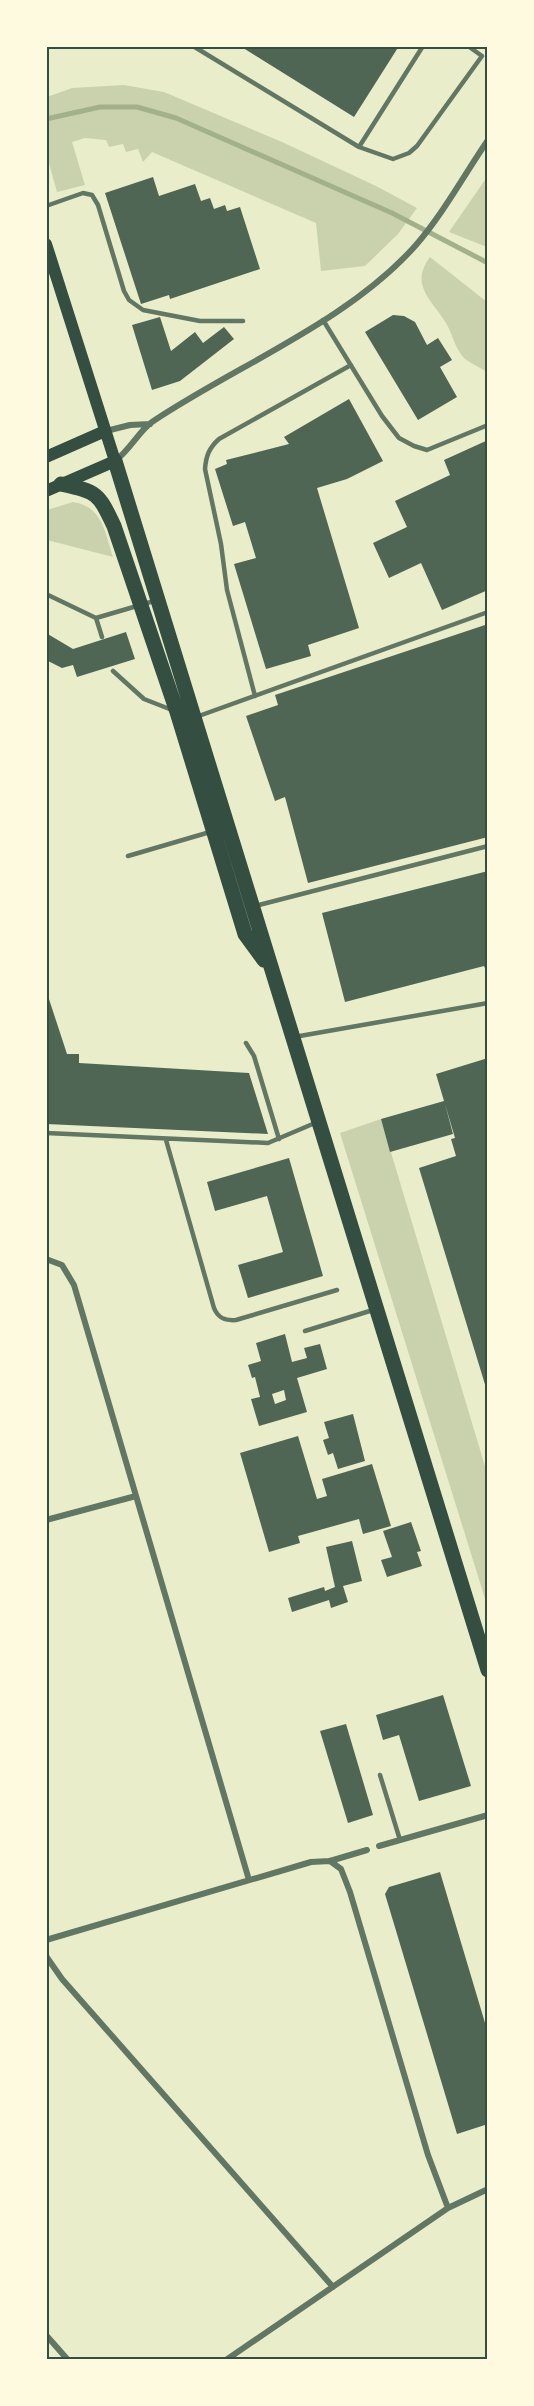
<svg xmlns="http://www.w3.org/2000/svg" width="534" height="2406" font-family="Raleway,sans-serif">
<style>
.green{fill:#cad2ad}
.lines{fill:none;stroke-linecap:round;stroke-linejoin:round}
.stream{stroke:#a3b18a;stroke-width:5}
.building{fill:#4f6655;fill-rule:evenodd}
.service{stroke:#617663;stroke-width:4.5}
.minor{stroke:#617663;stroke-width:6}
.secondary{stroke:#344e41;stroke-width:12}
.primary{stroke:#344e41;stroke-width:15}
.neatline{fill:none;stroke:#344e41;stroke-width:2}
</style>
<rect width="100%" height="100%" fill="#e9edc9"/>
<path class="green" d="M124,85L164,92L282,142L376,186L417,208L398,234L365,266L321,271L316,223L152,152L143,162L138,149L126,152L123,144L109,147L106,140L85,138L72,142L85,185L57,192L47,156V97L72,88Z
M487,177V247L449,232Z
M430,257L487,302V372C480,367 469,363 463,357C455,348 452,333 446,323C432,300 409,285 430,257Z
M73,502C102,506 105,532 113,557L47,540V510Z
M381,1119L487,1473V1605L340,1133Z"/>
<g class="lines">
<path class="stream" d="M46,119L100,107H137L176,118L392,213L488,263"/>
</g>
<path class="building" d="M240,46H399L354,117Z
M153,177L159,196L195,184L201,201L210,198L214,209L225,205L227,211L240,207L260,269L170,299L169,295L141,304L105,193Z
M393,315L404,316L415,322L427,345L438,338L452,360L440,367L457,397L418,420L365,332Z
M160,317L171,351L195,332L203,343L224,327L234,339L180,381L152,390L132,325Z
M349,399L383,461L347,479L317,488L359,628L308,645L311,656L266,669L234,564L256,558L245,522L233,526L215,469L227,464L226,460L289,444L284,437Z
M488,440V590L442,610L421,563L389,578L373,543L407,527L395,501L450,475L444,460Z
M488,624V837L308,883L285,797L275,801L246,716L278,705L275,695Z
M126,632L135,659L77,677L73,665L62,668L46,660V633L73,649Z
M488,871V975L484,966L345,1002L322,913Z
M46,990L67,1054H79V1063L249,1073L268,1134L46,1124Z
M488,1058V1391H487L419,1168L456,1156L451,1139L455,1138L445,1104L453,1134L390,1152L381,1119L444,1101L436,1074Z
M289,1158L323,1276L248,1298L238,1265L283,1252L267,1196L215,1211L207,1182Z
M285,1334L292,1362L307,1358L304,1348L320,1344L327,1369L297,1378L307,1412L259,1426L251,1399L260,1397L255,1377L252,1378L248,1365L261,1361L256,1343ZM284,1390L286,1400L275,1404L272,1394Z
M353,1414L365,1461L338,1469L333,1453L328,1455L323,1440L329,1438L324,1422Z
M298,1436L317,1499L327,1496L322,1479L372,1464L391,1526L363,1534L359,1519L298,1536L300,1543L269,1552L240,1453Z
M411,1522L421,1551L417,1552L422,1566L387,1577L381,1560L392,1557L383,1531Z
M352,1541L362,1581L343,1586L348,1602L331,1608L329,1600L292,1612L288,1598L324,1587L325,1591L335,1587L326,1547Z
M443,1695L471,1786L419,1801L399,1735L383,1740L376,1715Z
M346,1724L373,1815L348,1823L320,1731Z
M440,1872L488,2033V2124L457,2134L385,1894L389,1887Z"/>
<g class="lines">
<path class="service" d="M193,46L359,147L393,159L409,153L417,146L482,56L468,46
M359,147L423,46
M46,206L83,193L92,195L98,205L124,291L129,300L143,310L200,321H243
M323,320L382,416L399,438L414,446L427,450L488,425
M46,594L96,618L102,637
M96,618L154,601
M113,671L144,699L172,710
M255,696L227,590L221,544L205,469C206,456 209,448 219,439L351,365
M196,717L488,612
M128,856L210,832
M255,906L488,846
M294,1037L488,1003
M246,1043L254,1056L279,1139
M46,1133L268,1143L315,1123
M166,1140L214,1308C218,1318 225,1321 236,1320L337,1290
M305,1331L373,1310
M380,1775L400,1840"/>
<path class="minor" d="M106,431L130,425L150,424
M115,461C130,450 139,431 152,422C237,365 348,322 416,245C443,214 464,175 488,140
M46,1259L62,1265L74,1285L249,1880
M46,1520L136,1496
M379,1846L488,1815
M330,1861L341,1869L350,1892L428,2155L448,2208
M46,1940L311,1862L330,1861L367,1850
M46,1956L62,1979L333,2287
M46,2335L68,2360
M226,2360L448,2208L488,2189"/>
<path class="secondary" d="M46,244L115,461L46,491
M46,457L105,431"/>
<path class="primary" d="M115,461L488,1670
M61,484C97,492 98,492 114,526L177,712L245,934L264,960"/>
</g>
<rect width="534" height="2406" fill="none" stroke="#fefae0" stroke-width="96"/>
<rect x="48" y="48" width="438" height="2310" class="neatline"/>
</svg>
